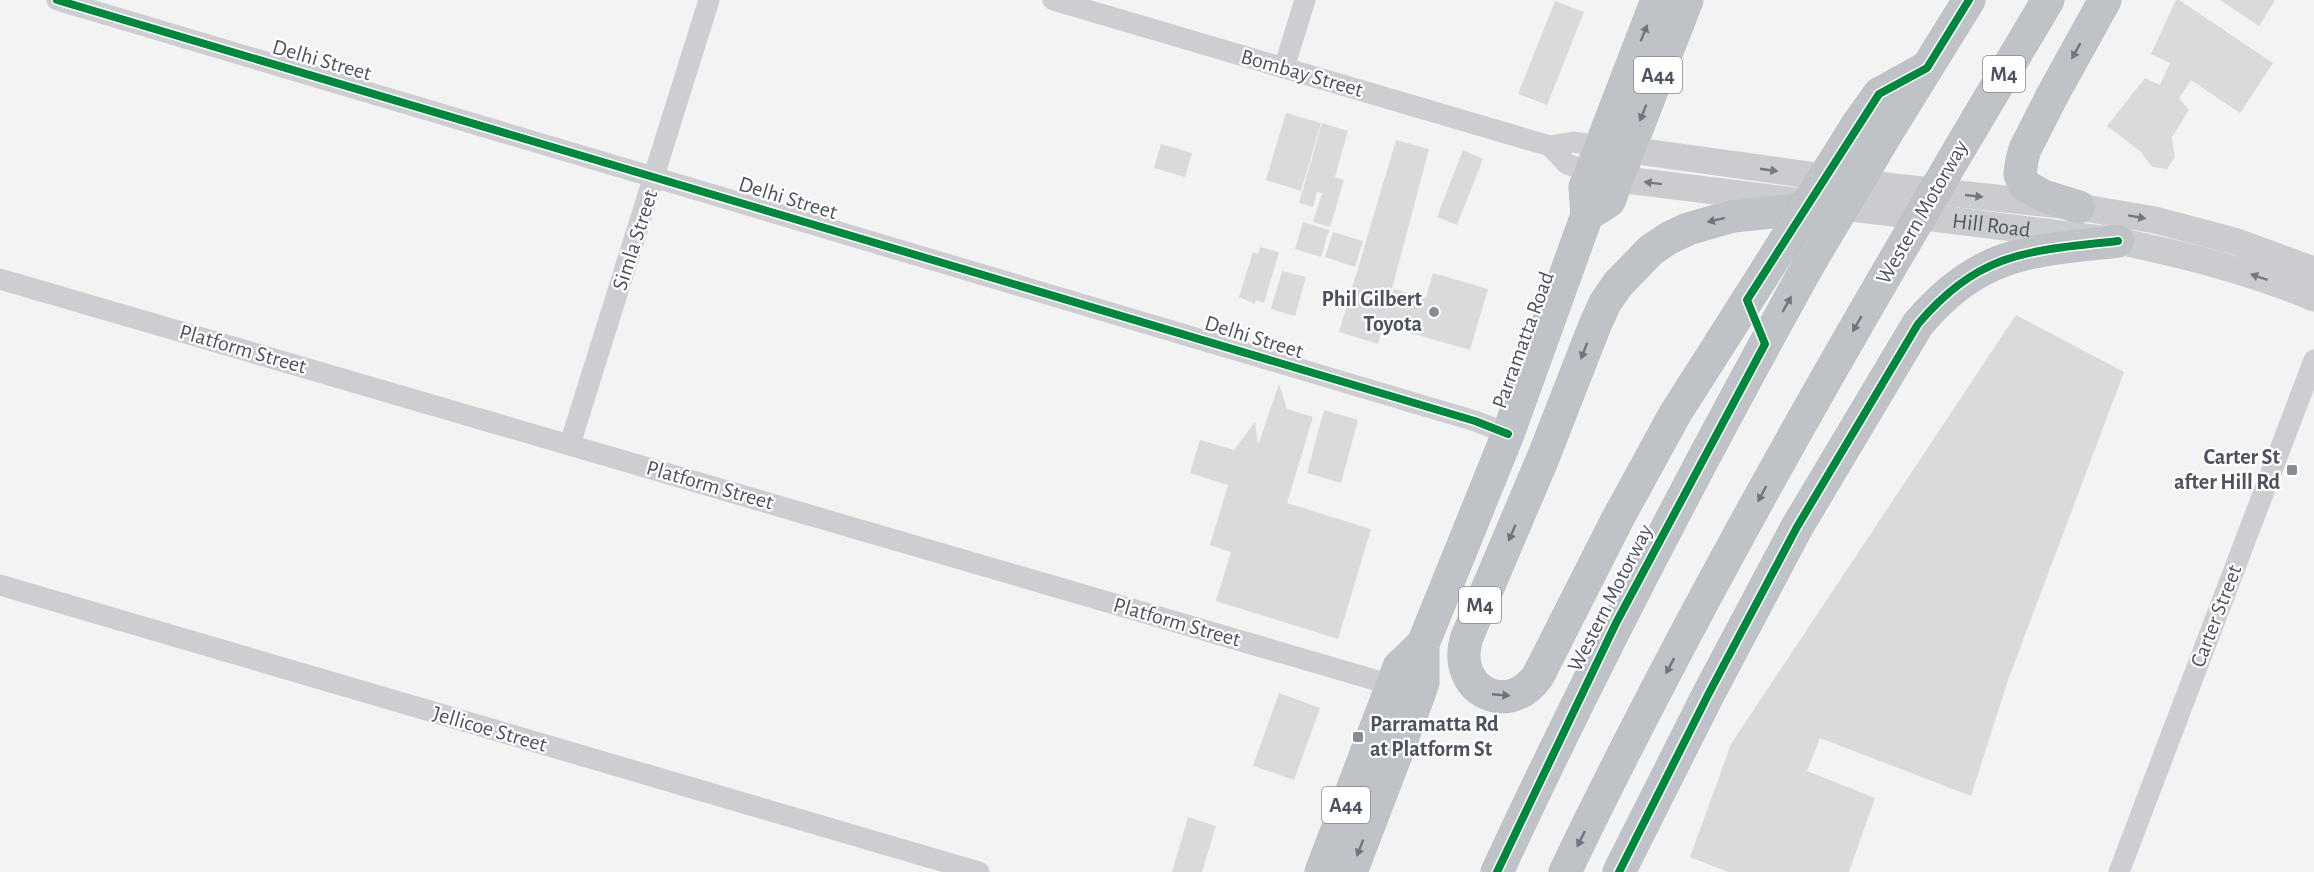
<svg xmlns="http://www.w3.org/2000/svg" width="2314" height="872" font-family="'Alegreya Sans',sans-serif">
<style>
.building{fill:#dadadc}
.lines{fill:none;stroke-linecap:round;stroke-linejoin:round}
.highway-casing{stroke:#b9bcc2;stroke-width:33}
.minor{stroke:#cdced1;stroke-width:21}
.major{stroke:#cacccf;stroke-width:27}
.highway{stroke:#bfc3c7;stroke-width:32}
.highway-bridge-casing{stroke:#b9bcc2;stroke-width:33;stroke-linecap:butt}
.highway-bridge{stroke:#bfc3c7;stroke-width:32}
.cycleway-casing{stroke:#fff;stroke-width:11}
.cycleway{stroke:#00873e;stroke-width:8}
.oneway{fill:#6e757e}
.oneway2{fill:#727780}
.poi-dot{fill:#878b92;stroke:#fff;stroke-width:2}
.labels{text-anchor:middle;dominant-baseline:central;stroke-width:4.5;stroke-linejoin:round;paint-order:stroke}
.shield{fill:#fff;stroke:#82878e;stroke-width:1.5}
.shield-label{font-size:21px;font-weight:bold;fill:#4c535e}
.street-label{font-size:22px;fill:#4c535e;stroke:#fff}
.poi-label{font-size:22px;font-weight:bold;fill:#4c535e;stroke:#fff;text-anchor:end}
</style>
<rect width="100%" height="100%" fill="#f4f3f3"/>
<path class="building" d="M2176,0H2179L2273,63L2240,113L2191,80L2179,98L2189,110L2172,137L2175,157L2167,169L2152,167L2141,152L2107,126L2145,78L2160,85L2170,63L2151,54Z
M2220,0H2275L2259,26Z
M1555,1L1584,12L1547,105L1518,94Z
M1286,113L1321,123L1301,191L1266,180Z
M1322,123L1348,131L1335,177L1344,180L1330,227L1313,222L1322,193L1317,192L1313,207L1299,203Z
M1396,140L1429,149L1385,315L1394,289L1426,298L1433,273L1488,289L1470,350L1383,325L1378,344L1339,332Z
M1161,144L1192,153L1185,177L1154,168Z
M1463,150L1483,159L1457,225L1437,217Z
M1303,222L1329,230L1321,257L1295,249Z
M1333,232L1363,241L1355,267L1325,257Z
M1260,247L1279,252L1264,303L1256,300L1255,304L1239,297L1253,252L1258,254Z
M1282,271L1306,277L1295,316L1271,309Z
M2016,315L2124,372L2008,680L1971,796L1820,738L1807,771L1875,798L1849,872H1728L1690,857L1731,744Z
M1279,384L1287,409L1313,417L1287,503L1371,529L1338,639L1216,601L1231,552L1210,545L1228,485L1190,473L1200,440L1234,450L1255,422L1258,445Z
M1324,410L1358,420L1341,483L1307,473Z
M1279,693L1320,708L1294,780L1253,766Z
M1188,817L1216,826L1202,872H1172Z"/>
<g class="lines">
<g class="highway-casing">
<path id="highway" d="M1857,125L1879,94L1926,68
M1888,131L1969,0
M1960,148L2048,0
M2079,207L2043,196L2024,185L2020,174L2022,160L2025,149L2053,94L2105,0
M1587,215L1609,201L1687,0
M1769,266L1675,414L1617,520L1538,676C1507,720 1450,688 1467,637L1543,458L1595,325L1605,303L1618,284L1651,250L1669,238L1688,229L1733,216L1829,206
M1321,872L1399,667L1423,644
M1351,872L1418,697L1423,682V644L1508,434L1587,215L1585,187L1657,0
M1497,872C1593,665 1698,464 1809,264
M1565,872C1663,668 1773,469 1887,273
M1619,872L1709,693L1797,527L1918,324C1980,251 2029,251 2118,241"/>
</g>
<path class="minor" d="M57,0L1475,421L1508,434
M1053,0L1550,146L1573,142L1599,146
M1284,68L1305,0
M1550,146L1567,164L1590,172
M0,279L1375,680L1404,691
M570,444L709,0
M0,585L979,872
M2119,872L2314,360"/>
<g class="major">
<path d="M1608,147L1895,187L2079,207L2155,220L2234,241L2314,270"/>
<path id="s1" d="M1599,174L1618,179L2118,241C2185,255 2250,271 2314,298"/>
</g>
<use href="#highway" class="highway"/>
<g class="highway-bridge-casing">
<path id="highway-bridge" d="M1809,264L1888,131
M1769,266L1857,125
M1887,273L1960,148"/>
</g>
<use href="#highway-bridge" class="highway-bridge"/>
<g class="cycleway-casing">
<path id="cycleway" d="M57,0L1475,421L1508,434
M1497,872L1616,623L1765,344L1747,300L1879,94L1927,68L1969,0
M1619,872L1709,693L1797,527L1918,324C1980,251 2029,251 2118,241"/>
</g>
<use href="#cycleway" class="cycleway"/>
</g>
<defs><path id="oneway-solid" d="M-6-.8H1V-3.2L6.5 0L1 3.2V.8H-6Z" transform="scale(1.5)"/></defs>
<g class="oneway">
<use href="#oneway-solid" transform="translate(1644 33) rotate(-68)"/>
<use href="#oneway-solid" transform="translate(2076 51) rotate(119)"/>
<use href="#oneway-solid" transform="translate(1643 113) rotate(112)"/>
<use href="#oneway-solid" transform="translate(1716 220) rotate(166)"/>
<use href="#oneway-solid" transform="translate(1787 304) rotate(-61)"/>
<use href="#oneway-solid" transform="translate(1857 324) rotate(120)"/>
<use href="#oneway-solid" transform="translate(1584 351) rotate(111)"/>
<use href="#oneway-solid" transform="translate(1762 494) rotate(118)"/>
<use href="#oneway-solid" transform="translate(1512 533) rotate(113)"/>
<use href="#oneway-solid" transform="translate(1670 666) rotate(118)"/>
<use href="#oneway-solid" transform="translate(1501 695) rotate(5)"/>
<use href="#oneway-solid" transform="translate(1581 839) rotate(116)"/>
<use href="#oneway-solid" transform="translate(1360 848) rotate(111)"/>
</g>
<g class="oneway2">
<use href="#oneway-solid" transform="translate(1769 170) rotate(8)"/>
<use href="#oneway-solid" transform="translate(1653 183) rotate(-173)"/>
<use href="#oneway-solid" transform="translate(1974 196) rotate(6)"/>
<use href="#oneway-solid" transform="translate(2137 217) rotate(10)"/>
<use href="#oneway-solid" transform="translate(2259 277) rotate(-161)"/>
</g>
<g class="poi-dot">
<circle cx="1434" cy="312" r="6"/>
<rect x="2286" y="464" width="12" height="12" rx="3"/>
<rect x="1352" y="731" width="12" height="12" rx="3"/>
</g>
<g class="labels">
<g class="shield">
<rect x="1983" y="56" width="42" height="36" rx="4.5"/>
<rect x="1634" y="57" width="48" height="36" rx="4.5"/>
<rect x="1459" y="587" width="42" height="36" rx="4.5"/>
<rect x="1322" y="787" width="48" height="36" rx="4.5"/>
</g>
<g class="shield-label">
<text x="2004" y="74">M4</text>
<text x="1658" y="75">A44</text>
<text x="1480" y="605">M4</text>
<text x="1346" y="805">A44</text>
</g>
<g class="street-label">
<text transform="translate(322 60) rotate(16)">Delhi Street</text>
<text transform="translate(1302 73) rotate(16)">Bombay Street</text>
<text transform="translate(788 198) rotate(17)">Delhi Street</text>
<text transform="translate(1922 212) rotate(-60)">Western Motorway</text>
<text stroke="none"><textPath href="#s1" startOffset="396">Hill Road</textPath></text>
<text transform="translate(635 240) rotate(-72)">Simla Street</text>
<text transform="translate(1254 337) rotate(17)">Delhi Street</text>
<text transform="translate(1523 340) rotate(-70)">Parramatta Road</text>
<text transform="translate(243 349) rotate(16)">Platform Street</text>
<text transform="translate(710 485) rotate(16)">Platform Street</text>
<text transform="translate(1610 598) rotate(-63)">Western Motorway</text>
<text transform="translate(2216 616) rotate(-69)">Carter Street</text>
<text transform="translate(1177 622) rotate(16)">Platform Street</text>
<text transform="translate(490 729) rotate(16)">Jellicoe Street</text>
</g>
<g class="poi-label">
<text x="1422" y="299">Phil Gilbert<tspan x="1422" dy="25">Toyota</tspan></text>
<text x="2280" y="457">Carter St<tspan x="2280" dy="25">after Hill Rd</tspan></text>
<text x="1370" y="724" text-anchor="start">Parramatta Rd<tspan x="1370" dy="25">at Platform St</tspan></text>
</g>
</g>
</svg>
